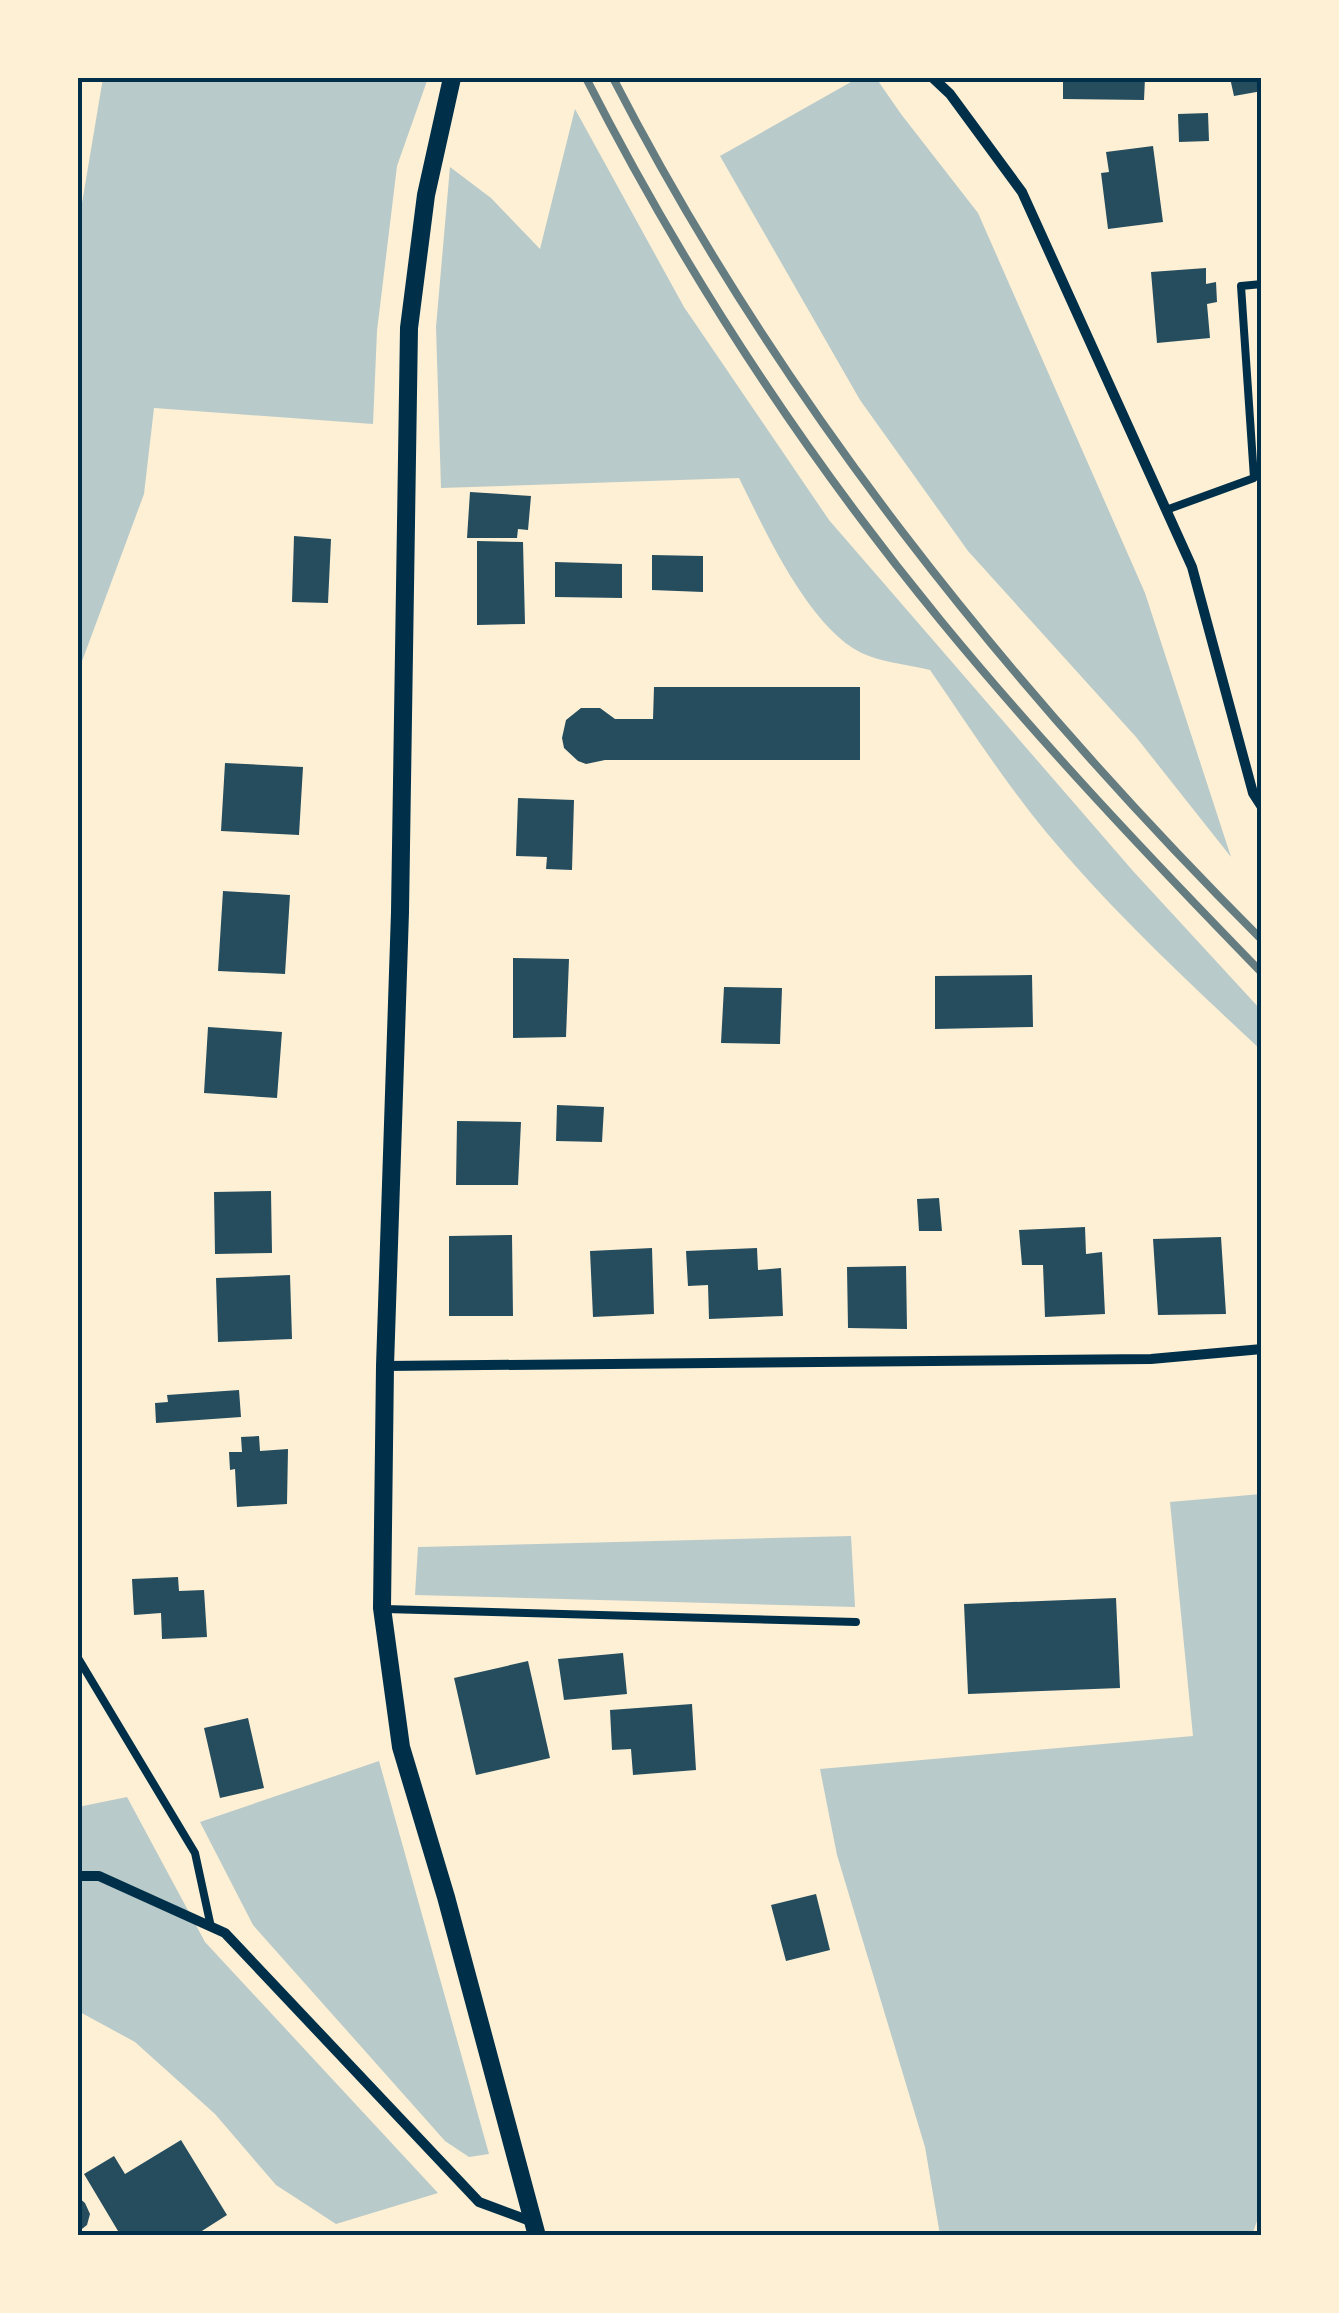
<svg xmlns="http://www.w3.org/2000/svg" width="1339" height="2313" font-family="Overpass,sans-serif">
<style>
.green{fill:#b9caca}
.building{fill:#264d5e}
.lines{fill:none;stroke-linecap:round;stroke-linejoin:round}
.service{stroke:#003049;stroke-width:8}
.minor{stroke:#003049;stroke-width:10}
.tertiary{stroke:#003049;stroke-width:18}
.rail{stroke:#657d81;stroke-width:8}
.neatline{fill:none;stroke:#003049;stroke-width:4}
</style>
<rect width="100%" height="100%" fill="#fdf0d5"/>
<path class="green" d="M103,78H428L397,166L377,331L373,424L154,408L144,494L78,672V227Z
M858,78H876L901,114L978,213L1145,593L1231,857L1136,737L968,551L860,400L720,156Z
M575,109L684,307L829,520L1133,871L1261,1010V1050C1186,980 1112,911 1046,832C1004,781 968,725 930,670C910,665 888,663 869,656C812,636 765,530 739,478L441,488L436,327L450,167L491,198L540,249Z
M1261,1494L1262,2207L1252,2235H940L925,2147L837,1855L820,1769L1193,1736L1170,1502Z
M851,1536L855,1607L415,1595L418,1547Z
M379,1761L489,2154L469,2157L445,2141L253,1925L200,1822Z
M127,1797L205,1942L438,2193L336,2224L276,2185L215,2114L135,2042L78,2011V1807Z"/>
<path class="building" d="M1063,78H1145L1144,100L1063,99Z
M1230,78H1262V91L1234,96Z
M1208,113L1209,141L1179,142L1178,114Z
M1153,146L1163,222L1108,229L1101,173L1109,172L1106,152Z
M1206,268V284L1216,282L1217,302L1207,304L1210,338L1157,343L1151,272Z
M470,492L531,496L528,530L518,529L517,538H467Z
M294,536L331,539L328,603L292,602Z
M477,541L523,542L525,624L477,625Z
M652,555L703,556V592L652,590Z
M555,562L622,564V598L555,597Z
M654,687H860V760H605L586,764L578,761L564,748L562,738L566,720L581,708H600L615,719H653Z
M225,763L303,767L299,835L221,831Z
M518,798L574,800L572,870L546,869L547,857L516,856Z
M223,891L290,895L285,974L218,971Z
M513,958L569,959L566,1037L513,1038Z
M1032,975L1033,1027L935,1029V976Z
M724,987L782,988L780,1044L721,1043Z
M208,1027L282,1032L277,1098L204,1093Z
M557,1105L604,1107L602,1142L556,1141Z
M457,1121L521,1122L518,1185H456Z
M271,1191L272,1253L215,1254L214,1192Z
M939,1198L942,1231H919L917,1199Z
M1085,1227L1086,1254L1102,1252L1105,1314L1045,1317L1043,1265H1022L1019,1230Z
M512,1235L513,1316H449V1236Z
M1221,1237L1226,1314L1158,1315L1153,1239Z
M652,1248L654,1314L593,1317L590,1251Z
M757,1248L758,1270L781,1268L783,1316L709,1319L708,1285L688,1286L686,1251Z
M906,1266L907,1329L848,1328L847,1267Z
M290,1275L292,1339L218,1342L216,1278Z
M239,1390L241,1417L156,1423L155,1403L168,1402L167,1395Z
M259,1436L260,1451L288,1449L287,1504L237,1507L235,1469L230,1470L229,1452H242L241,1437Z
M178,1577L179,1591L204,1590L207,1637L162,1639L161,1613L134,1615L132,1579Z
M1116,1598L1120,1688L968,1694L964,1604Z
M623,1653L627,1694L564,1700L558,1659Z
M528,1661L550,1758L476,1775L454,1678Z
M692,1704L696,1770L633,1775L631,1749L612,1750L610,1710Z
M248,1718L264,1788L220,1798L204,1728Z
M816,1894L830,1950L786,1961L771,1905Z
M181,2140L227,2215L194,2236H121L84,2174L114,2156L125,2174Z
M78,2197L85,2203L90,2214L87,2225L78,2232Z"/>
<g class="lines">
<path class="service" d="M1166,510L1254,478L1241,286L1262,284
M385,1609L856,1622
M78,1658L195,1853L211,1927"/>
<path class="minor" d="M933,78L950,94L1022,192L1192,567L1253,793L1262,807
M385,1366L1151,1359L1262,1349
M78,1876H99L225,1933L479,2202L533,2222"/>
<path class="tertiary" d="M452,78L426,195L409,328L400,912L385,1366L382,1608L401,1747L446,1897L537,2236"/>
<path class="rail" d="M586,78C684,270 804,454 941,621C1042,744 1151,859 1262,973
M613,78C779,400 1006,684 1262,940"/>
</g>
<rect width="1339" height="2313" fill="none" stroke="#fdf0d5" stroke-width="160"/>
<rect x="80" y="80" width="1179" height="2153" class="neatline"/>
</svg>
